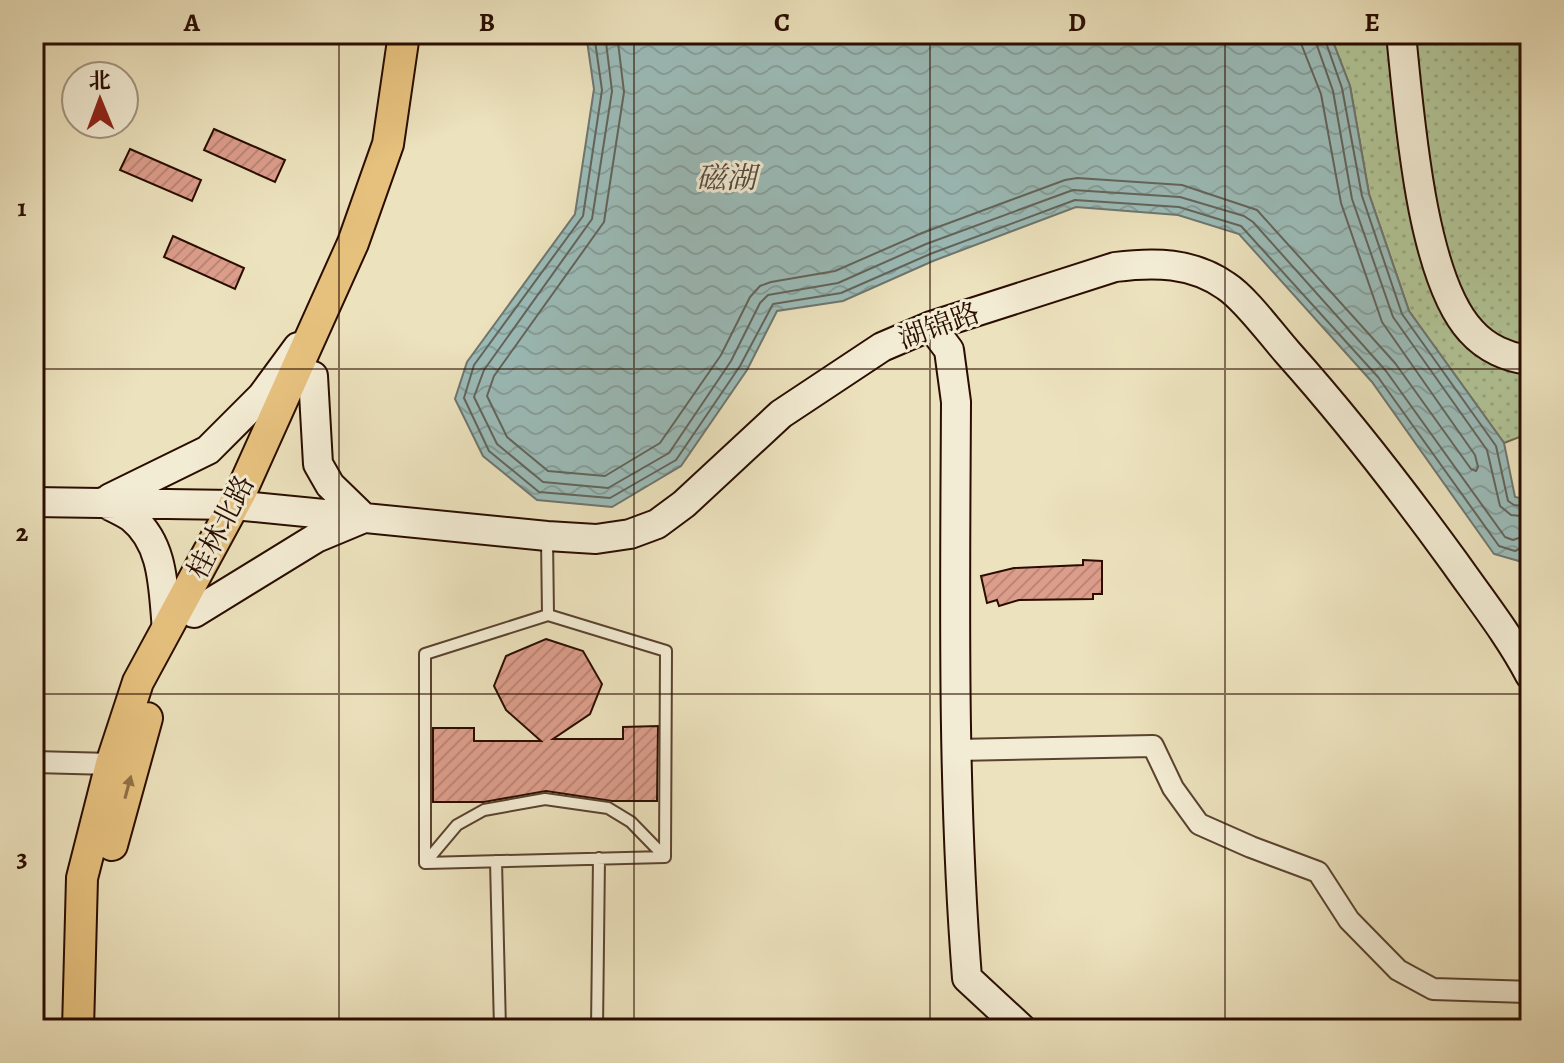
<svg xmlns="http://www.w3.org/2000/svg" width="1564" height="1063" font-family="Alegreya,'Noto Serif SC',serif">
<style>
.park{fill:url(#park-dots);stroke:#6e684b;stroke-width:2}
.water{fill:url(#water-waves);stroke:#6e766f;stroke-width:2}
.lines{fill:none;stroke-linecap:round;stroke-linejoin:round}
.shore{stroke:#62645c;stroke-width:2}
.building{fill:url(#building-hatch);stroke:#2a0d00;stroke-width:2}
.lane-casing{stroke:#5a422f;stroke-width:14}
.street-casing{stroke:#5a422f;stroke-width:24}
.secondary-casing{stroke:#2a0d00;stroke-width:32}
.primary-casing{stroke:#2a0d00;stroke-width:34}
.lane{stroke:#f3ecd4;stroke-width:10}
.street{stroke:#f3ecd4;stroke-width:20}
.secondary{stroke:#f3ecd4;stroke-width:28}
.primary{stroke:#e6c17e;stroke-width:30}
.oneway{fill:#917045}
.grid{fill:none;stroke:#2a0d00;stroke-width:2;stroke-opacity:0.55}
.labels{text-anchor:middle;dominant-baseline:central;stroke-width:6;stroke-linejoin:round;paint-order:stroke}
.street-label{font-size:28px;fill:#2a0d00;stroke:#f3ecd4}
.water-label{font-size:30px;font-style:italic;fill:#524a41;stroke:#f3ecd4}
.neatline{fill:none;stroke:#2a0d00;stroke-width:3}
.grid-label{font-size:26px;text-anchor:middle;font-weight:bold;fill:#2a0d00}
</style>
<defs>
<pattern id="park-dots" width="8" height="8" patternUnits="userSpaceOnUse" patternTransform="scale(2)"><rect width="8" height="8" fill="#b1c496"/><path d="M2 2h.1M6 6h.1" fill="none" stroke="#98a780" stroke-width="1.8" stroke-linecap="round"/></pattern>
<pattern id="water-waves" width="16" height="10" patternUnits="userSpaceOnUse" patternTransform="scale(2)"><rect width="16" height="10" fill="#9bbcb9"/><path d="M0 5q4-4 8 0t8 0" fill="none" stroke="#86a09d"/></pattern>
<pattern id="building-hatch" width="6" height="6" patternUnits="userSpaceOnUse" patternTransform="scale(2)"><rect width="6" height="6" fill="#dc9d8b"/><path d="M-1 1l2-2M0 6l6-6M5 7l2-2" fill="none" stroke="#bd8676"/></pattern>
</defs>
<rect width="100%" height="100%" fill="#ece2bd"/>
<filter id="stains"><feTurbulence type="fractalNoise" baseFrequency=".0025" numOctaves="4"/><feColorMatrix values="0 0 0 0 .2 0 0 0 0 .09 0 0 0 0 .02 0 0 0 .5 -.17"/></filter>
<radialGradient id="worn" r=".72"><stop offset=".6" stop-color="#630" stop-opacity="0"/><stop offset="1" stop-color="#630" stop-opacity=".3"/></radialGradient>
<path class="park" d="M1330,34H1530V433L1504,443L1409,311L1369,194L1350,86Z"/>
<path class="water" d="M586,34H1330L1350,86L1369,194L1409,311L1504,443L1515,497L1530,500V549L1519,561L1494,554L1372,382L1239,234L1178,215L1076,207L933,261L843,301L777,311L747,370L681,466L612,507L537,500L483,456L455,399L467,362L575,214L594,89Z"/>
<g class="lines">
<path class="shore" d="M594,34L602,90L583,216L474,365L464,398L489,451L539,492L610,498L676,460L740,366L773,304L841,293L930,254L1075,200L1179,207L1241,226L1378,377L1499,546L1515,551L1530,544
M605,34L612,91L592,219L484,370L474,397L497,444L543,482L608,488L669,453L731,361L760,303L768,295L838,283L926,244L1073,190L1180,197L1244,216L1253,222L1386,371L1505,537L1513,540L1530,534
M617,34L624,92L604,222L494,376L487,396L507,437L548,471L605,476L660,443L721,355L750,297L760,286L771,282L835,271L922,233L1065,180L1077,178L1182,185L1257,210L1395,363L1471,469L1476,471L1478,467L1475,455L1382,322L1341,203L1321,94L1302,46L1301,34
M1313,34L1333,91L1352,199L1393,317L1487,450L1500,506L1511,515L1530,517
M1323,34L1342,88L1362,196L1402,314L1496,446L1508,501L1514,505L1530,507"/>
</g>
<path class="building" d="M214,129L285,160L275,182L204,150Z
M130,149L201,180L192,201L120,170Z
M173,236L244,268L235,289L164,257Z
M1083,560L1102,561V594H1093V599L1019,600L999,606L997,600L987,603L981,576L1014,568L1083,565Z
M546,639L583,651L602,684L590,714L553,739H623V727L658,726L657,801H612L546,791L484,802H433V728H474V741H541L506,710L494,686L506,656Z"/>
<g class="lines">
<g class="lane-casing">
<path id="lane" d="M548,615L666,651L665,857
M496,861L500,1029
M425,863V654L548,615L547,539
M425,863L457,825L484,810L545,799L608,808L631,822L665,857
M425,863L665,857
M597,1029L599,858"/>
</g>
<g class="street-casing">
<path id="street" d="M957,750L1153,746L1173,788L1199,824L1251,847L1318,872L1349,920L1398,970L1433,989L1530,992
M34,762L111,764"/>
</g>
<g class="secondary-casing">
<path id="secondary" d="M1401,34C1409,109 1420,276 1471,331C1486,348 1508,358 1530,360
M931,326L949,350L956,402C955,594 952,787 967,978L1022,1029
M110,498L208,450L262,396L298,347
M34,502L234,505L547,536L596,539L630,534L657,524L684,504L781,414L882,347L931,326L1115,267C1154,262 1192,262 1226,286C1246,299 1271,334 1288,353C1348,420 1402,490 1455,563C1481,600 1509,635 1530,675
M103,502C112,507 122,511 131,517C165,544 163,590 167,629
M194,613L316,538L364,518L330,485L318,464L313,376"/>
</g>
<g class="primary-casing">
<path id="primary" d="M112,845L147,718
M78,1029L82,878L111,764L138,682L241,492L353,243L388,144L404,34"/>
</g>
<use href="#lane" class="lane"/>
<use href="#street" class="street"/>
<use href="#secondary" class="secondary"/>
<use href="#primary" class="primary"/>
</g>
<defs><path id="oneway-solid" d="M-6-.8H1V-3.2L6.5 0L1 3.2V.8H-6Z" transform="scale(2)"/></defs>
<use class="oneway" href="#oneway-solid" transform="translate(128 787) rotate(-75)"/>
<path class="grid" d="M339,34V1029M634,34V1029M930,34V1029M1225,34V1029M34,369H1530M34,694H1530"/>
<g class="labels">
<g class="street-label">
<text transform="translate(939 326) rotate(-20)">湖锦路</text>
<text transform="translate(221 527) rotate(-63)">桂林北路</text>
</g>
<g class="water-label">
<text x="726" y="178">磁湖</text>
</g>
</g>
<rect width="1564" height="1063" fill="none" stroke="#ece2bd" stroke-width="88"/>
<g transform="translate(100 100) rotate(359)"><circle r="38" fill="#f3ecd4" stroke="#a3937f" stroke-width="2"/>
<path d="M0-6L14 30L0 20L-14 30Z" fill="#8f2418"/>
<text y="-12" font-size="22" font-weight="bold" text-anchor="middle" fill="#2a0d00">北</text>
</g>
<rect x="44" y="44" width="1476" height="975" class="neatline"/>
<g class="grid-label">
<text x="192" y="31">A</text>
<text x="487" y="31">B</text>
<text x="782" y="31">C</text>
<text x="1077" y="31">D</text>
<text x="1372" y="31">E</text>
<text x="22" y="216">1</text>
<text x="22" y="541">2</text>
<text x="22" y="866">3</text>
</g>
<rect width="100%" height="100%" filter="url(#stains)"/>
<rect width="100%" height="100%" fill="url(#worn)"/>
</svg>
